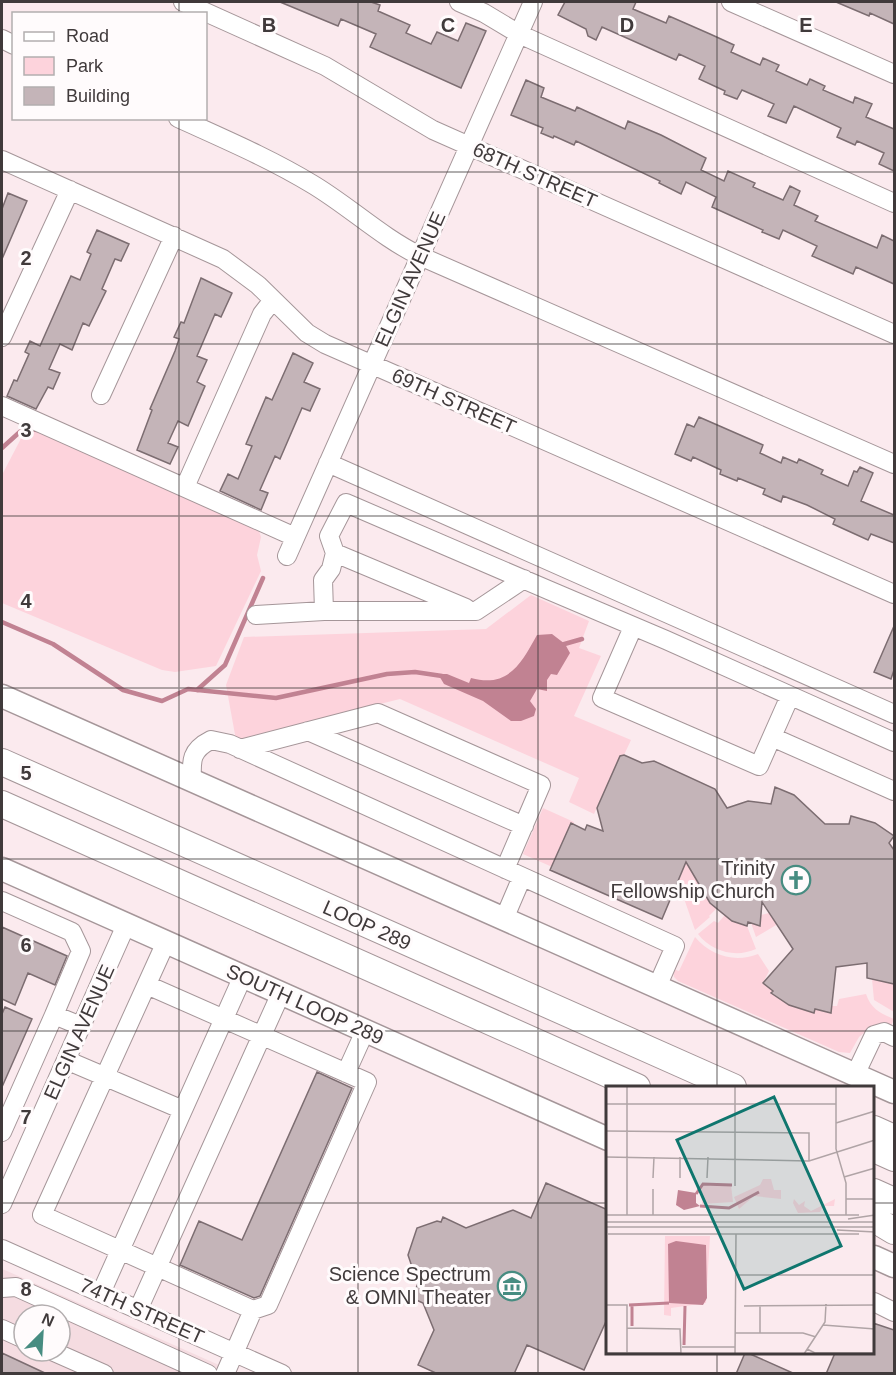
<svg xmlns="http://www.w3.org/2000/svg" width="896" height="1375" font-family="Arial,sans-serif">
<style>
.built{fill:#f5dce1;fill-rule:evenodd}
.green{fill:#fdd3dc}
.water{fill:#c18292}
.lines{fill:none;stroke-linecap:round;stroke-linejoin:round}
.stream{stroke:#c18292;stroke-width:4.5}
.building{fill:#c4b4b8;stroke:#7c6d71;stroke-width:1.5}
.minor-casing{stroke:#a59699;stroke-width:20}
.major-casing{stroke:#a59699;stroke-width:25}
.highway-casing{stroke:#a59699;stroke-width:28}
.minor{stroke:#fff;stroke-width:18}
.major{stroke:#fff;stroke-width:22}
.highway{stroke:#fff;stroke-width:26}
.grid{fill:none;stroke:#403a3b;stroke-width:1.5;stroke-opacity:0.55}
.labels{text-anchor:middle;dominant-baseline:central;stroke-width:6;stroke-linejoin:round;paint-order:stroke}
.street-label{font-size:20px;fill:#403a3b;stroke:#fffbfc}
.poi-label{font-size:20px;fill:#403a3b;stroke:#fffbfc;text-anchor:end}
.inset-river{fill:none;stroke:#c18292;stroke-width:3}
.inset-road{fill:none;stroke:#b0a4a6;stroke-width:1.5}
.view{fill:#0f766e;fill-opacity:0.15;stroke:#0f766e;stroke-width:3}
.inset-edge{fill:none;stroke:#403a3b;stroke-width:3}
.grid-label{font-size:20px;text-anchor:middle;font-weight:bold;fill:#403a3b;stroke:#fffbfc;stroke-width:6;stroke-linejoin:round;paint-order:stroke}
</style>
<rect width="100%" height="100%" fill="#fbeaee"/>
<path class="built" d="M2,1269L7,1271L237,1373H2ZM24,1315H60V1351H24Z"/>
<path class="green" d="M28,425L258,528L261,537L257,555L261,571L216,666L175,672L162,670L2,603V475Z
M531,595L589,621L579,648L601,656L574,716L631,740L624,755L620,757L594,814L569,802L579,778L400,699L236,740L226,685L244,637L486,629Z
M543,808L574,822L559,870L523,854Z
M686,862L717,908L709,916L710,917L695,930L681,890L676,888Z
M769,913L781,922L756,937L751,923L760,926L761,915Z
M725,915L747,926L756,949C736,958 712,952 698,934L714,921L718,923Z
M695,937C711,956 735,963 758,954L769,971L763,983C781,998 807,1008 830,1013L831,1006H837L839,999L866,994C871,1009 880,1013 894,1019L889,1030L870,1028L859,1037L850,1053L839,1052L678,981L674,977L673,969L679,971Z
M872,979L894,984V1012L874,1000Z"/>
<path class="water" d="M552,634L565,644L570,653L557,675L551,674L547,680V691L537,689L530,701L536,709L534,716L521,721H511L483,701L444,684L438,674H447L469,683L471,678C508,688 521,664 537,635Z"/>
<g class="lines">
<path class="stream" d="M2,448L23,429L38,430
M2,622L53,644L123,690L162,701L188,689L276,698L387,674L415,672L442,676
M561,645L582,639
M197,690L225,665L263,578"/>
</g>
<path class="building" d="M280,2H371L380,5L378,11L410,25L406,33L431,44L437,32L458,41L466,23L486,31L461,88L370,47L376,34L341,19L338,26Z
M565,2H636L633,9L666,23L669,16L710,34L734,45L731,52L760,65L763,58L779,65L776,71L807,85L810,79L825,86L823,90L853,103L855,97L872,104L866,117L894,129V171L879,164L884,153L857,141L855,145L837,137L841,128L794,106L786,123L768,116L774,104L742,90L737,99L724,94L725,91L699,79L705,66L679,54L676,60L602,27L596,40L588,36L586,29L558,15Z
M836,2H894V24L870,13L869,16Z
M526,80L544,88L541,97L575,111L577,107L625,129L628,121L661,135L706,158L701,170L724,181L728,171L755,183L753,187L783,200L790,186L800,191L794,205L818,216L815,221L877,248L882,235L894,241V284L856,267L853,274L812,256L817,246L783,230L779,239L762,232L763,230L712,207L716,197L686,182L681,194L659,183L660,181L576,141L574,145L554,136L553,138L541,133L543,128L511,115Z
M8,193L27,201L2,259V209Z
M97,230L129,244L121,261L115,259L102,289L106,291L89,326L83,323L72,350L60,344L49,369L60,373L53,389L48,387L36,409L7,396L14,380L17,381L29,354L25,352L30,341L40,346L71,276L80,280L91,254L87,252Z
M201,278L232,293L221,317L215,314L197,356L207,360L197,382L205,386L188,426L178,421L168,443L178,447L170,464L137,450L152,410L150,409L175,351L179,339L174,337L181,322L184,323Z
M293,353L313,363L304,382L320,389L310,411L302,408L280,459L275,456L260,490L268,493L261,510L220,491L228,474L238,479L252,446L246,444L266,397L272,400Z
M699,417L763,445L760,453L781,463L783,457L797,463L799,459L823,470L821,474L848,486L854,471L857,472L860,467L873,473L861,501L894,515V543L871,534L868,540L833,524L835,519L807,505L783,496L781,502L763,494L765,489L738,478L737,481L720,474L721,470L693,457L691,461L675,454L687,424L694,427Z
M894,626V670L891,679L874,672Z
M624,755L642,763L654,761L715,789L727,808L748,801L771,804L775,787L794,795L825,824H849L851,816L875,823L894,836L889,843L894,850V984L867,978V963L836,967L831,1013L815,1009L814,1013L789,1005L771,993L773,991L763,983L793,949L762,902L760,926L748,922L747,926L732,921L710,903L686,862L662,919L550,870L571,823L585,830L587,825L603,831L597,808L620,756Z
M2,927L67,956L55,985L28,973L15,1005L2,999Z
M5,1007L32,1019L2,1087V1014Z
M317,1072L352,1088L260,1296L254,1298L180,1265L199,1221L242,1240Z
M546,1183L608,1210V1317L584,1370L527,1345L514,1374H438L418,1365L434,1330L423,1303L412,1298L421,1276L411,1264L408,1255L417,1228L437,1221L441,1222L443,1217L466,1228L513,1210L531,1218Z
M873,1323L894,1330V1374H826L835,1353H873Z
M2,1353L47,1374H2Z
M745,1353H748L795,1374H736Z"/>
<g class="lines">
<g class="minor-casing">
<path id="minor" d="M183,2L325,66L433,130L894,334
M459,2L484,13L519,34L894,203
M731,2L894,74
M2,39L14,45
M178,118C224,139 269,158 312,184C349,206 381,237 420,256L894,464
M2,160L223,259L258,285L307,333L325,344L894,594
M2,337L70,190
M101,395L174,236
M2,406L295,537
M328,463L894,714
M185,487L262,314L273,300
M335,553L466,608
M287,556L533,2
M524,579L476,611H324L323,580L331,569L335,553L329,536L346,503C453,549 559,595 666,640L894,742
M256,615L324,611
M633,627L602,698L759,766L790,696
M308,731L524,826
M772,737L894,791
M240,749L378,713L541,785L505,869
M192,781C191,760 191,750 211,740L230,744L675,946L657,987
M2,901L72,932L81,951L54,1015L81,1026
M504,919L522,877
M166,942L42,1215L253,1310L225,1374
M147,985L367,1082L268,1305L253,1310
M66,1060L183,1110
M346,1073L365,1031
M855,1075L874,1035L884,1032L894,1037
M2,1132L54,1015
M2,1204L126,925
M2,1249L282,1374
M2,1288L16,1287L208,1374
M101,1293L243,976
M874,1302L894,1312
M138,1310L281,993
M2,1329L24,1339
M52,1351L104,1374"/>
</g>
<g class="major-casing">
<path id="major" d="M2,696L894,1092
M2,869L608,1139
M874,1257L894,1266"/>
</g>
<g class="highway-casing">
<path id="highway" d="M2,762L733,1087
M2,804L637,1087
M874,1129L894,1138
M874,1149L894,1158
M874,1192L894,1201
M874,1219L894,1231"/>
</g>
<use href="#minor" class="minor"/>
<use href="#major" class="major"/>
<use href="#highway" class="highway"/>
</g>
<path class="grid" d="M179,2V14M358,2V1374M538,2V1374M717,2V1087M179,118V1374M2,172H894M2,344H894M2,516H894M2,688H894M2,859H894M2,1031H894M2,1203H608M874,1203H894M717,1352V1374"/>
<defs>
<g id="church-ring" transform="scale(1.5)"><circle r="9.5" fill="#fffbfc" stroke="#478c81" stroke-width="1.5"/><path d="M-1.2-6h2.4v3.5h3.3v2.4h-3.3V6h-2.4V-.1h-3.3v-2.4h3.3Z" fill="#478c81"/></g>
<g id="museum-ring" transform="scale(1.5)"><circle r="9.5" fill="#fffbfc" stroke="#478c81" stroke-width="1.5"/><path d="M0-6L6-3V-2H-6V-3ZM-5-1h2V3h-2ZM-1-1h2V3h-2ZM3-1h2V3H3ZM-6 4H6V6H-6Z" fill="#478c81"/></g>
</defs>
<g fill-rule="evenodd">
<use href="#church-ring" x="796" y="880"/>
<use href="#museum-ring" x="512" y="1286"/>
</g>
<g class="labels">
<g class="street-label">
<text transform="translate(535 175) rotate(24)">68TH STREET</text>
<text transform="translate(410 279) rotate(-66)">ELGIN AVENUE</text>
<text transform="translate(454 401) rotate(24)">69TH STREET</text>
<text transform="translate(367 925) rotate(24)">LOOP 289</text>
<text transform="translate(305 1004) rotate(24)">SOUTH LOOP 289</text>
<text transform="translate(79 1032) rotate(-66)">ELGIN AVENUE</text>
<text transform="translate(142 1311) rotate(24)">74TH STREET</text>
</g>
<g class="poi-label">
<text x="775" y="868">Trinity<tspan x="775" dy="23">Fellowship Church</tspan></text>
<text x="491" y="1274">Science Spectrum<tspan x="491" dy="23">&amp; OMNI Theater</tspan></text>
</g>
</g>
<g transform="translate(606 1086)">
<rect width="268" height="268" fill="#fbeaee"/>
<path d="M157,93H165L168,104H175V113L148,110L133,123L128,111L154,99ZM95,99H125L127,116L96,118ZM229,113L228,120H217L214,126L192,127L187,117L188,113L193,119L199,115L198,120L205,125ZM59,150H104L100,217L65,222V230L58,229Z" fill="#fdd3dc"/>
<path d="M72,104L90,107V117L94,120L78,124L70,119ZM70,155L100,159L101,212L97,219L63,217L62,158Z" fill="#c18292"/>
<path class="inset-river" d="M90,108L97,98L126,99M94,120L123,122L153,106M23,219L63,217M26,219V240M78,259L79,220"/>
<path class="inset-road" d="M21,0V129M129,0V100M230,0V63L240,97V129M0,18H230M230,37L269,25M0,45L203,47V75M0,71L203,75L269,54M238,91L269,82M47,92L48,71M74,92V71M101,92L102,71M240,113H269M0,129H253M47,129V103M242,133L269,129M0,136H269M0,141H269M231,144L269,146M2,148H253M130,189H269M0,219H21V267M138,220L269,219M217,239L269,243M21,242L74,243L75,268M129,247H197L210,251M154,247V220M76,261H129M201,263L209,267H269M0,267H75M129,268L130,148M198,268L219,236L220,218"/>
<path class="view" d="M168,11L235,160L138,203L71,54Z"/>
<rect width="268" height="268" class="inset-edge"/>
</g>
<g class="grid-label">
<text x="269" y="32">B</text>
<text x="448" y="32">C</text>
<text x="627" y="32">D</text>
<text x="806" y="32">E</text>
<text x="26" y="265">2</text>
<text x="26" y="437">3</text>
<text x="26" y="608">4</text>
<text x="26" y="780">5</text>
<text x="26" y="952">6</text>
<text x="26" y="1124">7</text>
<text x="26" y="1296">8</text>
</g>
<rect width="896" height="1375" fill="none" stroke="#403a3b" stroke-width="6"/>
<rect x="12" y="12" width="195" height="108" fill="#fffbfc" stroke="#b3aeaf" stroke-width="1.5"/>
<rect x="24" y="32" width="30" height="9" fill="#ffffff" stroke="#b3aeaf" stroke-width="1.5"/>
<text x="66" y="42" font-size="18" fill="#403a3b">Road</text>
<rect x="24" y="57" width="30" height="18" fill="#fdd3dc" stroke="#b3aeaf" stroke-width="1.5"/>
<text x="66" y="72" font-size="18" fill="#403a3b">Park</text>
<rect x="24" y="87" width="30" height="18" fill="#c4b4b8" stroke="#b3aeaf" stroke-width="1.5"/>
<text x="66" y="102" font-size="18" fill="#403a3b">Building</text>
<g transform="translate(42 1333) rotate(24)"><circle r="28" fill="#fffbfc" stroke="#b3aeaf" stroke-width="1.5"/>
<path d="M0-4.5L10 22L0 15L-10 22Z" fill="#478c81"/>
<text y="-9" font-size="16" font-weight="bold" text-anchor="middle" fill="#403a3b">N</text>
</g>
</svg>
